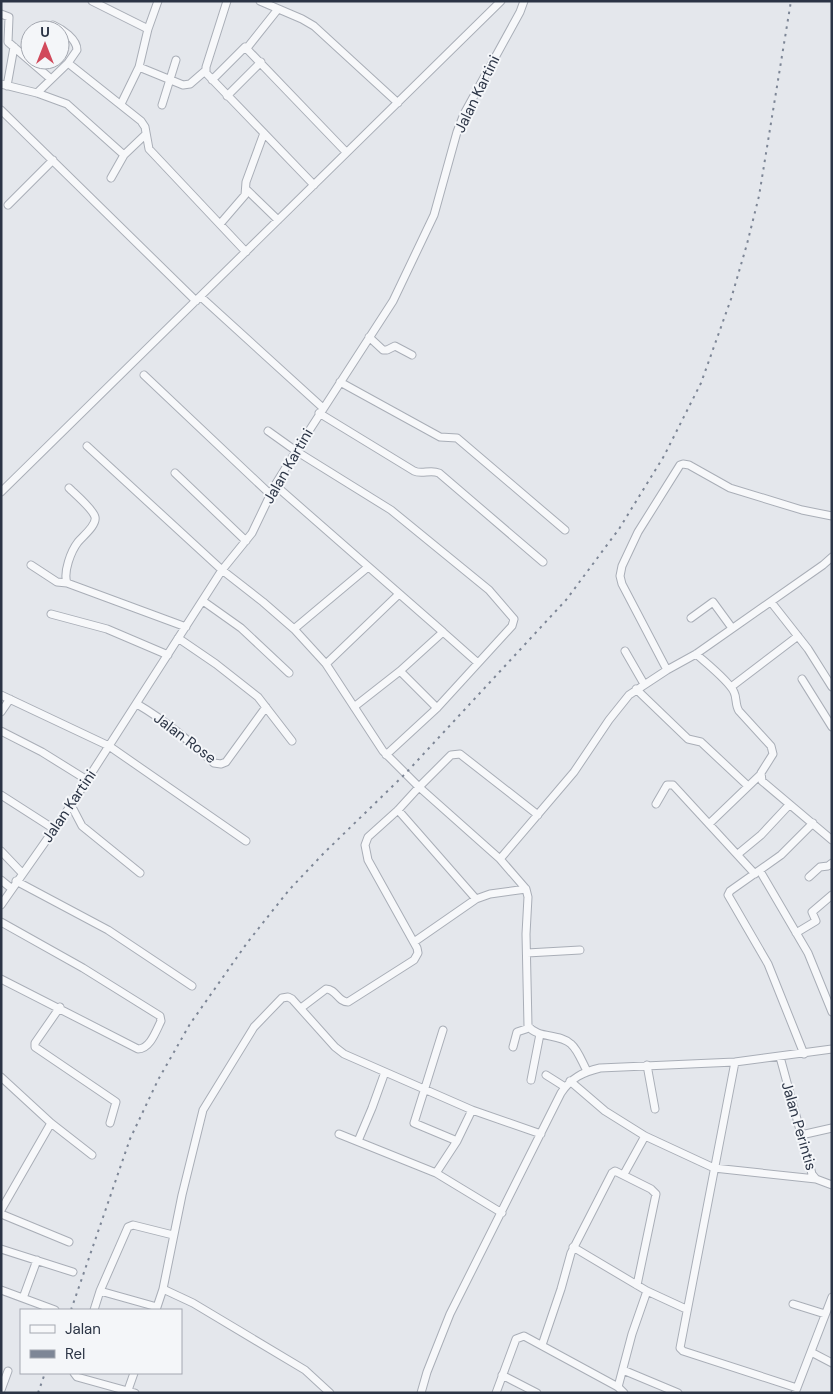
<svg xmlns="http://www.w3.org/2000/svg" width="833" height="1394" font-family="'DM Sans',sans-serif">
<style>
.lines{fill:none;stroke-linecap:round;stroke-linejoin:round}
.minor-casing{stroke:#a9aeb7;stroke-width:9}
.minor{stroke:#f7f8fa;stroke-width:7}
.rail{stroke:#7d8696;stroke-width:2;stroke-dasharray:2.5 5;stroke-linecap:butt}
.labels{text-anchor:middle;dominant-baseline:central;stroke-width:4;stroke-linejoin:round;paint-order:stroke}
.street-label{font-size:15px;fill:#2b3445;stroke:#f4f6f9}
</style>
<rect width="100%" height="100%" fill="#e4e7ec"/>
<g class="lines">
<g class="minor-casing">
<path id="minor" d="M92,1L148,29
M227,1L206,67V73L314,185
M260,1L302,19L314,26L398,103
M1,14L9,17L8,42L51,79
M247,48L278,9
M68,63L141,121L145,127L149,149L246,252
M139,67L183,85L190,84L205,71
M212,80L245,47L346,152
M1,84L37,93L67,104L124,155
M7,86L14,47
M37,93L68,63L77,50C77,39 62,29 53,25
M227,96L261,62
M121,104L139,67L148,29L158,1
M162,105L176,60
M1,110L196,301
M111,178L124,155L146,134
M246,189L278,220
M8,205L53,160
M220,224L245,195L246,182L264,133
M201,297L323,408
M369,337L383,350H387L395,346L412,355
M144,375L271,495
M340,382L440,437L457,438L565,530
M319,413L414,471C422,475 430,469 439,473L543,562
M268,431L296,451L391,510L489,590L514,619L512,626L437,708L386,755
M87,446L222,570L263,602L294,629L326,664L383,751L419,787L500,859L526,889L528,897L526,934L528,1026C538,1039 559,1033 571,1044C578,1050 582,1062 587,1071
M175,473L246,541
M275,485L443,632L400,671L354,707
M69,488C75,494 93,509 95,517C97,525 83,536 78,542C71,551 63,572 67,583L186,627
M1,492L501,1
M31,565L57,582L67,583
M203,601L241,628L289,673
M771,602L808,649L832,687
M51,614L107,629L168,655
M691,618L713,602L732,628
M294,629L368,567
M443,632L478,663
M178,638L216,664L258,697L292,741
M625,651L644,684
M696,654C706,663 729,681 734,692C737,698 735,705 739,711L771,746L773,754L761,773L762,781L832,840
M326,664L399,594
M667,670L622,584L620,576L622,566L638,532L680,465L683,464L689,465L730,488L802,510L832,516
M400,671L437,708
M802,679L832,727
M731,687L798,636
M636,689L688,739L701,742L748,786
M1,695L109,746L246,841
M137,704C166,721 189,741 214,763L221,764L226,762L266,707
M1,712L10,699
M1,731L42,752L87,780
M1,795L54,829
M656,804L667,785H673L755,874
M71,805L82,826L140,873
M398,810L476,899
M709,824L760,775
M1,851L22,873
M738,854L761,835L789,805
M500,859L574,772L609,720L629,695L667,670L696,654L823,565L832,557
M760,871L808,953L832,1012
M809,877L820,867L828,866L832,863
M1,880L12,889
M16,881L108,930L192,986
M1,905L71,805L222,570L252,533L275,485L296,451L393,301L434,215L457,132L464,114L520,12L524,1
M1,922L83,968L160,1016L161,1021C156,1031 150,1049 138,1049L1,979
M796,933L816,921L812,912L832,895
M414,942L476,899L490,894L526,889
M527,953L580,950
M60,1007L35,1043V1047L116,1102L110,1123
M301,1008L326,989C336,989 338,1002 348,1002L414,960L418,953L417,948L368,860L365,845L368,837L398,810L419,787L451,755L460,754L538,815
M443,1030L414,1123L457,1141
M513,1047L517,1032L529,1028
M804,1054L768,964L728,895L730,891L781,855L813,823
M780,1057L812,1174L816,1179L832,1185
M735,1062L680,1348L683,1351L797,1388
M647,1065L655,1109
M546,1075L565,1087
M1,1077L51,1123L92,1155
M531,1080L540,1034
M570,1081L605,1111L645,1136L714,1168L816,1179
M339,1134L436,1173L502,1213
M801,1135L832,1128
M358,1141L372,1108L385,1072
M436,1173L457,1141L472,1110
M624,1174L645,1136
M1,1210L51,1123
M1,1214L69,1242
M573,1247L647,1291L686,1309
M1,1249L73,1272
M163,1289L193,1303L305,1370L330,1393
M1,1290L55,1310
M100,1291L157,1307
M23,1298L37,1260
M793,1304L825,1314
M94,1310L100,1291L128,1227L133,1225L173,1235
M156,1310L163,1289L182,1195L203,1110L254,1027L282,998L288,997L292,999L335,1047L344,1054L472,1110L541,1134
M542,1345L561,1289L571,1253L612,1173L615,1171L651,1189L656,1194L637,1285
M811,1352L832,1363
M623,1370L678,1393
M74,1373L77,1377L135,1393
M502,1375L537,1393
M618,1387L632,1334L647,1291
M1,1390L8,1371
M127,1393L134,1373
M421,1393L427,1372L450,1314L561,1093C571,1078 583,1072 600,1068L735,1062L832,1049
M496,1393L516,1339L524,1336L618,1387L624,1393
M795,1393L832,1297"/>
</g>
<use href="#minor" class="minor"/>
<path class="rail" d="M71,1310L130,1139L158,1080L190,1024L247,943L289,890L323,854L405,774L566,600L619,529L664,456L701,383L731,299L747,244L759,196L791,1
M38,1393L45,1373"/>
</g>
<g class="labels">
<g class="street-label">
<text transform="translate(477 94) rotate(-64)">Jalan Kartini</text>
<text transform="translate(288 466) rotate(-60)">Jalan Kartini</text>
<text transform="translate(185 738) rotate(37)">Jalan Rose</text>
<text transform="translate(69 806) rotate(-56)">Jalan Kartini</text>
<text transform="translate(799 1126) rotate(74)">Jalan Perintis</text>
</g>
</g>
<rect width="833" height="1394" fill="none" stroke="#2b3445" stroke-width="5"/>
<rect x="20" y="1309" width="162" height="65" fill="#f4f6f9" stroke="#a4a8b1"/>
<rect x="30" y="1325" width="25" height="8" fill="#f7f8fa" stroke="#a4a8b1"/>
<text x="65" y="1334" font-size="15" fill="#2b3445">Jalan</text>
<rect x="30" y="1350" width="25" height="8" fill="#7d8696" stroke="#a4a8b1"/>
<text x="65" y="1359" font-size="15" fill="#2b3445">Rel</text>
<g transform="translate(45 45)"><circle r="24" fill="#f4f6f9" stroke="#a4a8b1"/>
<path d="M0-4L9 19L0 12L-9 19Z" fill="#d1495b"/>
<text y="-8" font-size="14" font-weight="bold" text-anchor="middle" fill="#2b3445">U</text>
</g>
</svg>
